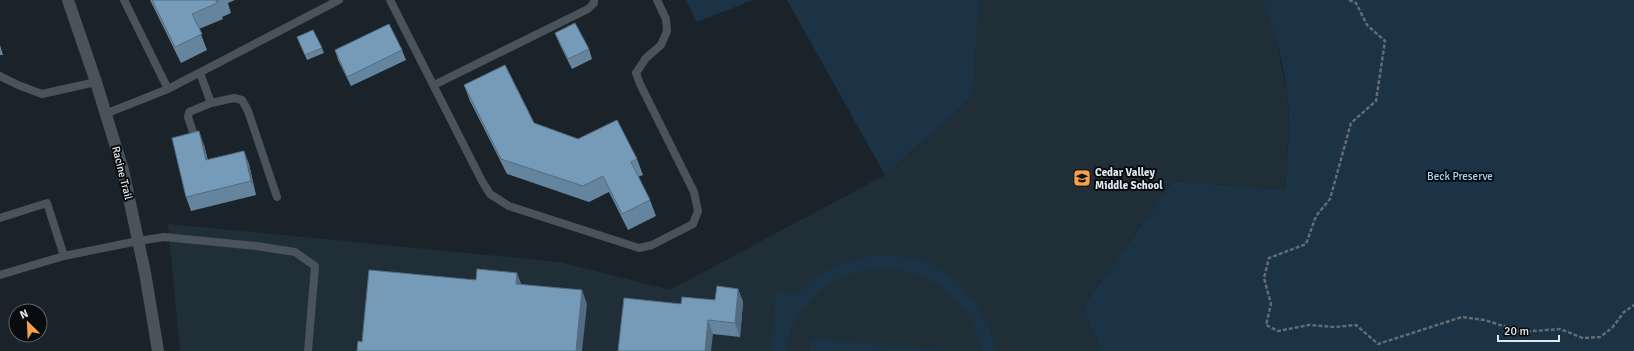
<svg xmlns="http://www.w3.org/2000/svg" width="1634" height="351" font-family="Signika,sans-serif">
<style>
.built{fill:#202e38}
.green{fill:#1b3345}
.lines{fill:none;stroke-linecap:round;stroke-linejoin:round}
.path{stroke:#646b72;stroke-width:2.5;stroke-dasharray:4 2;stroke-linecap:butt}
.service{stroke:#4a535b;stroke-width:8}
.minor{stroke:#4a535b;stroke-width:12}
.wall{fill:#65859e}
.shaded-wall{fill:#536c81}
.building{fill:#769bb8;stroke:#536c81}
.labels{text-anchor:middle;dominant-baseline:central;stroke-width:4;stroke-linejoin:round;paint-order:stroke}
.poi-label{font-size:11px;font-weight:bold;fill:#e2e7ec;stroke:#080c0f;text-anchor:start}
.street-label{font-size:11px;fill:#e2e7ec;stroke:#080c0f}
.park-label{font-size:11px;fill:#a6d5fa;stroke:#080c0f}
</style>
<rect width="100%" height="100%" fill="#1b232a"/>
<path class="built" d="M980,0H1262L1274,29L1287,95L1289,125L1285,190L1173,181L1083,307L1101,351H180L168,224L559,262L670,290L885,175L972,97Z"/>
<path class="green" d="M686,0H753L697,22Z
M787,0H980L972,97L885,175Z
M1262,0H1634V351H1101L1083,307L1173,181L1285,190C1287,158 1291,126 1287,95C1284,62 1274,30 1262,0Z
M881,255C893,256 906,256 918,259C960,271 987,310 996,351H982C978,337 974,324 966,312C940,273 885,259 843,277C830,283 818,292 809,302C797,316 787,333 785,351H771L776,292L798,293C823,268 846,259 881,255Z
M811,338L950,351H810Z"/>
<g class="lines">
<path class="path" d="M1349,0L1356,3L1367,25L1385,41L1376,101L1351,123L1330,199L1316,216L1306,244L1269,258L1264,278L1271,304L1266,325L1278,331L1309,325L1335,327L1356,325L1378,344L1462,317L1485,320L1521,332L1560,329L1583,338L1600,337L1612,328L1624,312L1634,305"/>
<path class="service" d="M390,0L482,181L490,194L509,206L639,248L652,245L693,224L698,211L694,192L640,84L636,73L646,58L661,45L667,31L666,19L657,0
M200,73L211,103L234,98L242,100L248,111L277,197
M0,76L18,85L42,94L96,82
M434,85L588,9L594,3V0
M168,89L339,0
M105,114L168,89L124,0
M194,135L188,117L189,112L211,103
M0,218L47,203L64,256L138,241L164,237L256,246L295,252L315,266L308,351
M0,275L64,256"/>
<path class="minor" d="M68,0L96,82L123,170L145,273L158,351"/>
</g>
<path class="wall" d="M150,0H235L228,3L231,13L222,17L223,19L199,29L207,50L181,63Z
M555,33L589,49L592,59L572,69L559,43Z
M297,37L322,48L324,53L307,60Z
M0,45L3,55H0Z
M335,50H402L406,60L351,86L338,60Z
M464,85L534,123L578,139L637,159L643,175L638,177L650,200L656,216L628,230L609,192L589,202L507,174L470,101Z
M204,145L208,160L244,151L249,164L256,195L191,211L186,197Z
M738,289L743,302L740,337L713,334L681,304L715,300Z"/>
<path class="shaded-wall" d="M199,131L204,145L211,174L206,160Z
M244,151L249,164L256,195L251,181Z
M517,273L522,286L516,284Z
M738,289L743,302L740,337L735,323Z
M582,290L587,304L582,351H576Z
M708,320L713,334L711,351H705Z"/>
<path class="building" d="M152,0H220L216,1L217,3L192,14L202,34L175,47Z
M575,23L589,49L568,59L555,33Z
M389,24L402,50L347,77L335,50Z
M313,30L322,48L305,55L297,37Z
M505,65L534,123L578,139L617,120L637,159L631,162L650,200L622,214L603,176L583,186L501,159L464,85Z
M199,131L206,160L244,151L251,181L186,197L172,138Z
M477,269L517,273L516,284L582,290L576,351H357L358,341L362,342L369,270L476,280Z
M717,286L738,289L735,323L708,320L705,351H618L624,298L681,304L682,297L715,300Z"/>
<defs>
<g id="school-square" transform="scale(0.9)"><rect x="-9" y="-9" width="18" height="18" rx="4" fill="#f7a149" stroke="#080c0f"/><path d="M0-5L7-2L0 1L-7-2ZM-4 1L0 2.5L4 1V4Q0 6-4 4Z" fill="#111"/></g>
</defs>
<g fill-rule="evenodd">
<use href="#school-square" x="1082" y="178"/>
</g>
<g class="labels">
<g class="poi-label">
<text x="1095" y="172">Cedar Valley<tspan x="1095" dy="13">Middle School</tspan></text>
</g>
<g class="street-label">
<text transform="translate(122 173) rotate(76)">Racine Trail</text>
</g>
<g class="park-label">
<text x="1460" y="176">Beck Preserve</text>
</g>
</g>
<g transform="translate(28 323) rotate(336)"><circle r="19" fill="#080c0f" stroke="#5f6467"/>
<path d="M0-3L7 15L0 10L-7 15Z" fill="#f7a149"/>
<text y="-6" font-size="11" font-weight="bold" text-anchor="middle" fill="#e2e7ec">N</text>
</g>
<path d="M1498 335v6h61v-6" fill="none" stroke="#e2e7ec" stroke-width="2"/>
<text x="1504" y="335" font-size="12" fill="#e2e7ec" stroke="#080c0f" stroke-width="3" paint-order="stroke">20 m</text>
</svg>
